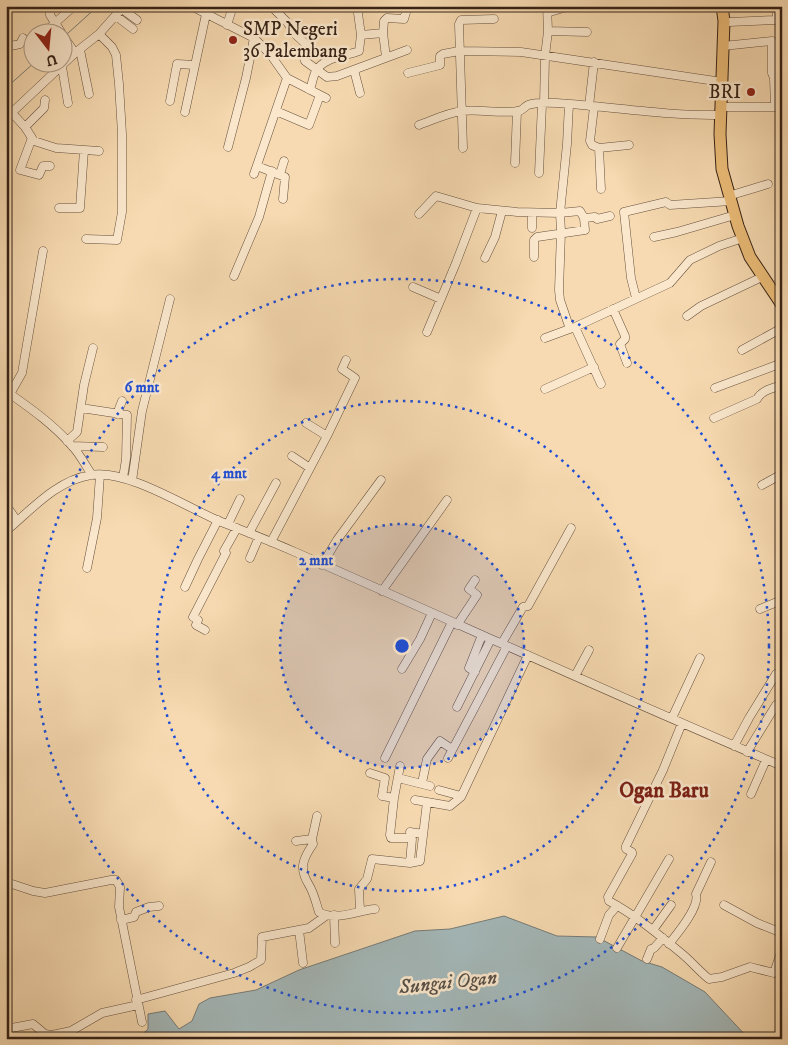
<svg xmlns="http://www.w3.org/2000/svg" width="788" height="1045" font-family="'IM FELL DW Pica',serif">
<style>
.water{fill:#a3b7b8;stroke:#777b77}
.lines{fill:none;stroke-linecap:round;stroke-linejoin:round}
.stream{stroke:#777b77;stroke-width:1}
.minor-casing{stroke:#66503d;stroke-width:9}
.highway-casing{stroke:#352216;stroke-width:13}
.minor{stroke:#fae7cc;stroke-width:8}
.highway{stroke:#ecbd78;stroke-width:11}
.ring{fill:none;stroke:#1d4ed8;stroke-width:2.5;stroke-dasharray:2.5 5}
.poi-dot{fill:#8f2418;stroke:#fae7cc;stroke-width:2}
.labels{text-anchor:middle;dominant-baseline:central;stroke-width:5;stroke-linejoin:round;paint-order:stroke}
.poi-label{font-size:19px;fill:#352216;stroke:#fae7cc;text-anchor:start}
.water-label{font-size:20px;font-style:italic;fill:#564f47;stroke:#fae7cc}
.quarter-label{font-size:21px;font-weight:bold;fill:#7a1f14;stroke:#fae7cc}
.centre{fill:#1d4ed8;stroke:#fae7cc;stroke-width:2.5}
.ring-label{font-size:15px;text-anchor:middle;font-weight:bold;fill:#1d4ed8;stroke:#fae7cc;stroke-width:5;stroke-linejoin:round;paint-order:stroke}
</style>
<rect width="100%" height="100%" fill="#f7dab1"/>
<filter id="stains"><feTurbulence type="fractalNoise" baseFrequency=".004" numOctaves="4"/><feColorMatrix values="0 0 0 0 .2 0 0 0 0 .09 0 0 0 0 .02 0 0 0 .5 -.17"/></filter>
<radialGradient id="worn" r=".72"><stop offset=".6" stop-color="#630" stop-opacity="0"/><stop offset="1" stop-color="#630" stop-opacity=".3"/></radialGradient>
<path class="water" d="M504,916L557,936L597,937L642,961L662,967L705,992L749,1039H137L148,1029V1014L165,1011L179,1029L192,1021L199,1004L210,998L256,990L299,970L415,931L450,929Z"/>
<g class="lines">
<path class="stream" d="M67,34L98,6
M6,88L35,62"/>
<g class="minor-casing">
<path id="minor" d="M50,6V15L61,32
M191,6L254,38L270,54L287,78L254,174
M271,6L287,22L295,34L310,48L304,58L305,61L327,77L337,76L407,50
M357,6L361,35L383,33
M547,6L548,31L587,32
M122,9L137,20
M550,12L570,6
M116,16L133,29
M729,22L775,20L777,18L776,6
M227,25L233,6
M45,32L74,6
M62,34L75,53
M723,46L772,41V73L774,78
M6,47L20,44L23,38
M80,50L89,94
M386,57L383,33L384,21L387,18L404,19L408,6
M62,67L68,103
M354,70L360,93
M408,73L440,65V56L443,54L459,51L521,52L722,82
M287,78L326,98
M310,90C312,84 313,76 316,71C324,57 346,56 359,51L361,35
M170,101L177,64L195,65
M544,104L545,56L548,31
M569,104L567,144L560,213L561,232L559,290L560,300L570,329
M589,106L594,62
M594,107L590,141L592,145L599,148L601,189
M721,107H782
M775,107L774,78L782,77
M276,111L309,125L320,95
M185,112L206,14
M12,113L25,127L44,108L45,100
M6,118L75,53L99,34L124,6
M419,125C433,120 447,113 462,111C480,109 500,114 519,111C523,110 524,107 528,105C540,101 558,103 570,104C621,108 670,116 721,115
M25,127L32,138L20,170L39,175L43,166H50
M31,140L56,148L99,151
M228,147L246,78L254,38
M463,148L459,24L461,20L494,19
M599,148L629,145
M515,163L517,111
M257,166L285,177L283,199
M539,173L542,104
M280,174L284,161
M735,194L768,184
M59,208H80L84,150
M419,214L436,196L477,208
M584,218L595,217L597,219L610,216
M532,228V213
M654,237L677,232L735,215
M86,239L117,240L122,212V134L119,84L116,55L112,47L99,34
M485,258L495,237L502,211
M234,276L259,217L272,171
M413,287L441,299
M636,298L631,278L624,212L666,202L670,205L731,201
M613,309L625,336V339L620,344L627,363
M687,316L701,306L762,277
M575,327L601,384
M427,332L456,263L477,208L517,212L560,213L580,211L584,218L585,230L537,237L534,240V257
M545,338L575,327L670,283L690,260L719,246L743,238
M742,350L782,328
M715,388L782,363
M545,389L594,367
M6,391C30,408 53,424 72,446C80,454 85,465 92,475
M10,394L22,373L43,251
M81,408L127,415L126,459L123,478
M117,414L122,401
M714,418L757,399C762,390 773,388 782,385
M327,436L355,378L342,369L346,360
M67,441L77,432L84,385L93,348
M72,446L103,447
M292,456L310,468
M132,481L142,411L170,299
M762,485L782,474
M6,505L17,521
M228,524L240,499
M6,531C31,510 57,480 91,475C127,469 186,507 219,521C244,531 270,541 295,552C457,623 618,697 782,766
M249,533L276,483
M271,542L327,436L306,423
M250,558L259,537
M322,565L337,540L381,480
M87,568L97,518L100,475
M185,587L198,559L218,520
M382,591L447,500
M760,609L782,600
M457,625L477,595L469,589L475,580
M205,630L196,625L198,620L193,617L226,553L224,551L237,528
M502,643L523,607L528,606L571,528
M402,669L420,639L432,613
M475,672L469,668L482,635
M575,676L589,650
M457,707L491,639
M672,718L700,658
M682,723L663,770L626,846V849L632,852V854L608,897L609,901C635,915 658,934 681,953C691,961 699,971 709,979L722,977L750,967L774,973L782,949
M734,746L749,718L776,674
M747,752L776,705
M385,758L452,622
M448,758L507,646
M400,766L394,798L390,835L391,838H411L412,839L410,863
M370,773L385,778L382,796L394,798
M398,778L430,786
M422,783L427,759L440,741L452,749
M439,790L461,796
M751,794L766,760
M415,800L427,802
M317,816L312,839L313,844C302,860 299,869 309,885C314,893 316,903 319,912C335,922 358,910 375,909
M410,832L423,834
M296,841L312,839
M6,882L33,891L45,893L111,880H116L120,887L119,907L142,1022
M724,905L757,923L782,933
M360,911L359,889L367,879L372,859L410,863L420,861L427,802L450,806L461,797L528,655
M334,915L335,943
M121,920L134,917L136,912L149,907L159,906
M299,930L303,963
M653,930L671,905
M600,939L609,915L617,906
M669,944C677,934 700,907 696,894L711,862
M617,948L669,859
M647,959L651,949L654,948L663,938
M136,1000L234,973L249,967L261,960L262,937L309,928L327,915
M6,1029L33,1024L45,1034L52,1035L71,1031L102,1013L138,1005"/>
</g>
<g class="highway-casing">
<path id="highway" d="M722,6L724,21L720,134L722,169L738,226L750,257L782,305"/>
</g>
<use href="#minor" class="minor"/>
<use href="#highway" class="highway"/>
</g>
<circle cx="402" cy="646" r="122" fill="#1d4ed8" fill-opacity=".12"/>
<g class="ring">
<circle cx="402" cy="646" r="122"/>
<circle cx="402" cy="646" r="245"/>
<circle cx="402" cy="646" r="367"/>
</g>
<g class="poi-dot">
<circle cx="233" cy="40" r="5"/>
<circle cx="751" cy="92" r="5"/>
</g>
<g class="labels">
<g class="poi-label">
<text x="243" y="29">SMP Negeri<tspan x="243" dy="22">36 Palembang</tspan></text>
<text x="741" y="92" text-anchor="end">BRI</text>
</g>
<g class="water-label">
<text transform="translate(448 983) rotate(-6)">Sungai Ogan</text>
</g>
<g class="quarter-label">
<text x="664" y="791">Ogan Baru</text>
</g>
</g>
<circle cx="402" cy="646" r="8" class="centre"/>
<g class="ring-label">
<text x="142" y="392">6 mnt</text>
<text x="229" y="478">4 mnt</text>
<text x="316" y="565">2 mnt</text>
</g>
<rect width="788" height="1045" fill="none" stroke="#f7dab1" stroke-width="25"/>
<rect x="8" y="8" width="773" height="1030" fill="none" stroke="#352216" stroke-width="2.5"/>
<rect x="12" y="12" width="763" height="1020" fill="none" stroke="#352216"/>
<g transform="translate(48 48) rotate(164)"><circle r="24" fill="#fae7cc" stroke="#ab9883"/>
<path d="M0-4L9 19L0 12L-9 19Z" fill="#8f2418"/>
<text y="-8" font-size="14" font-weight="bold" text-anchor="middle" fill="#352216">U</text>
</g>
<rect width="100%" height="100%" filter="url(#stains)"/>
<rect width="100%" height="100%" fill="url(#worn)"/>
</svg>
